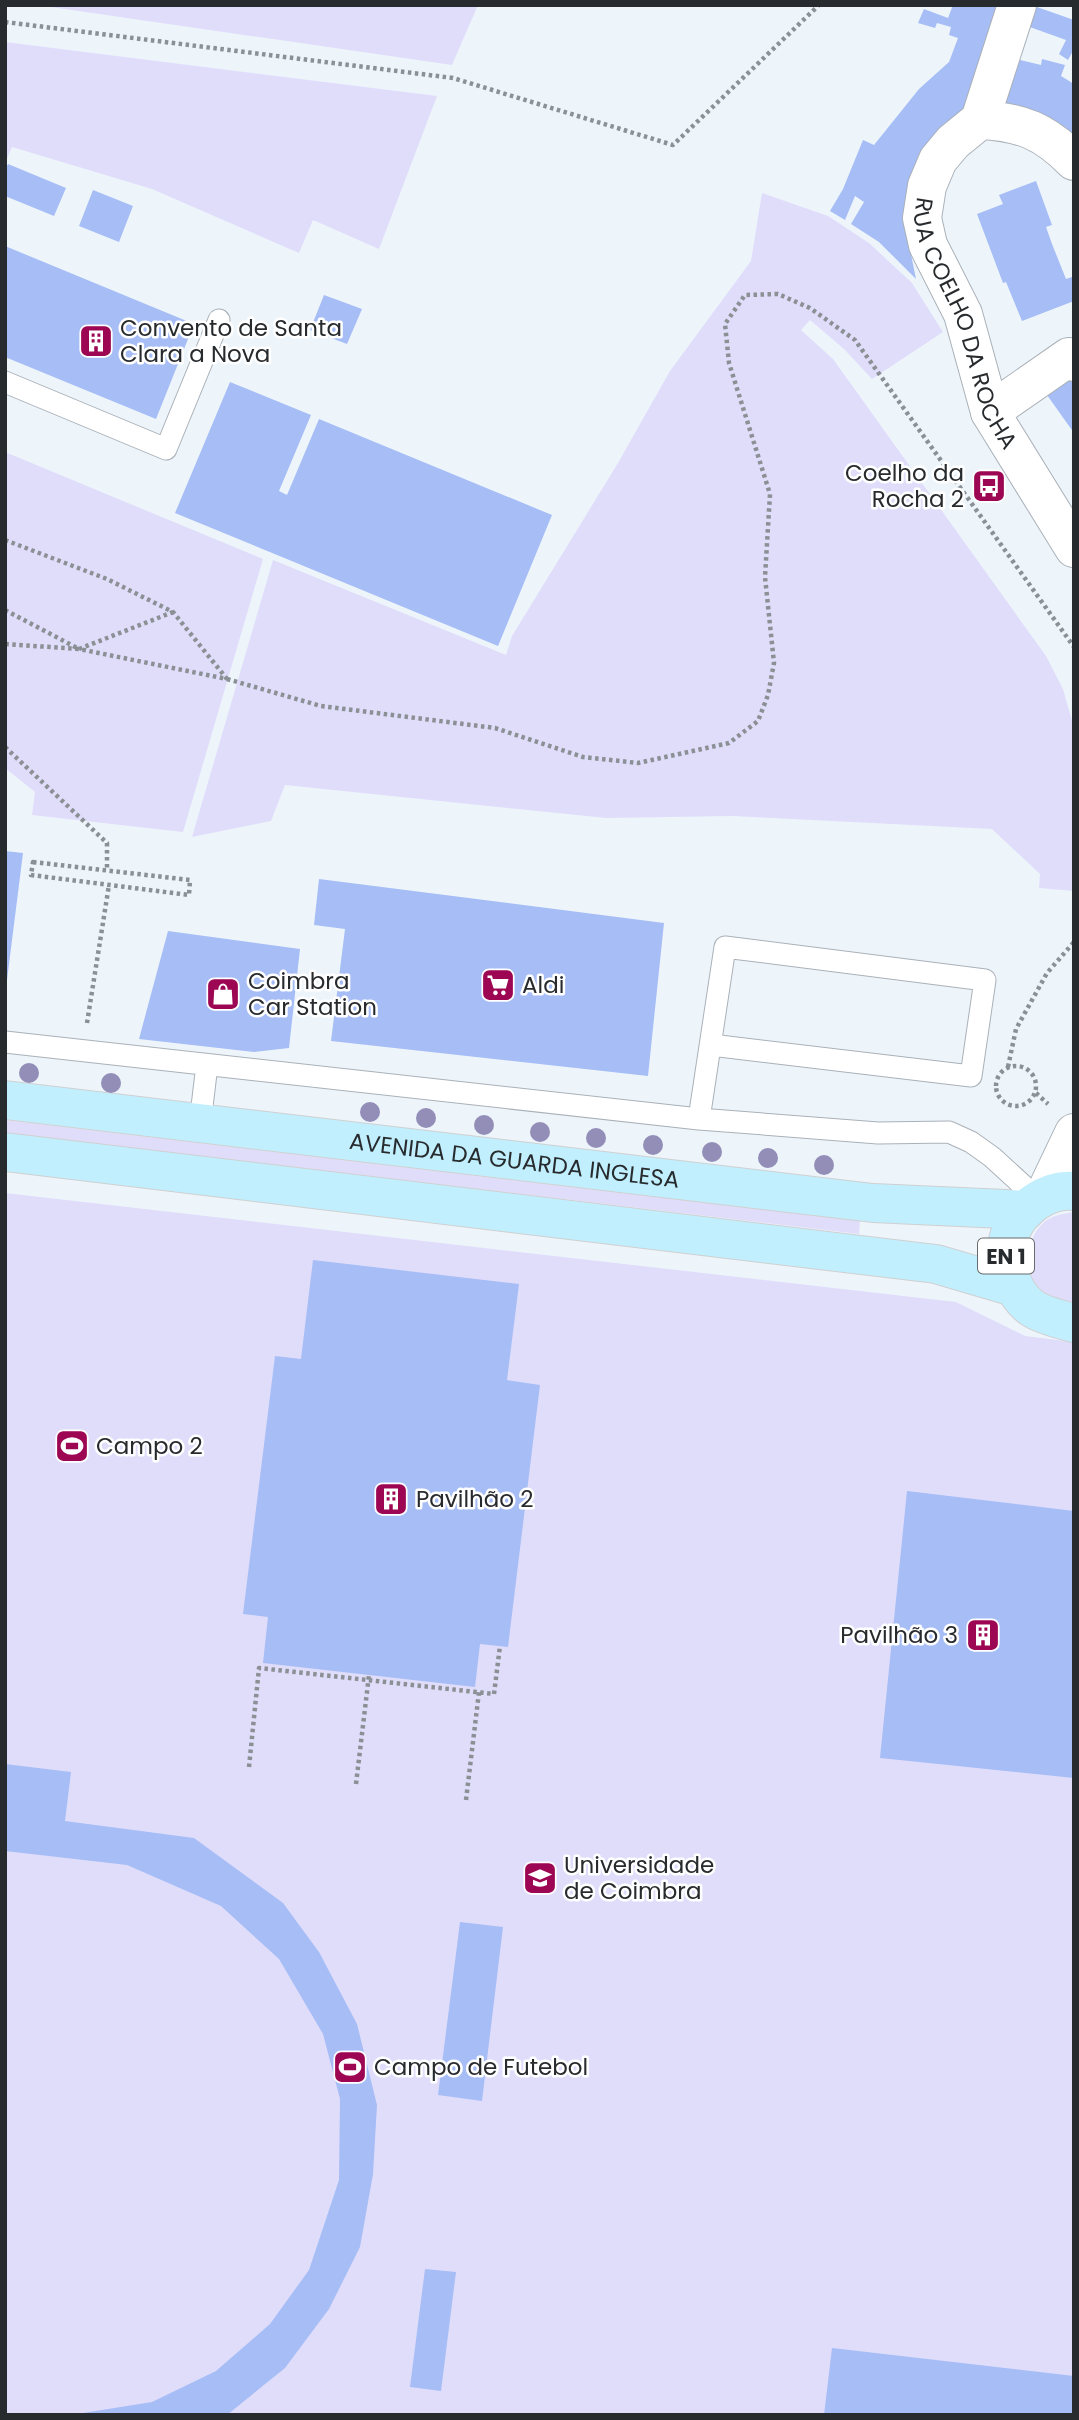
<svg xmlns="http://www.w3.org/2000/svg" width="1079" height="2420" font-family="Poppins,sans-serif">
<style>
.green{fill:#e0ddfb}
.building{fill:#a6bdf6}
.lines{fill:none;stroke-linecap:round;stroke-linejoin:round}
.lane-casing{stroke:#aab1b8;stroke-width:23}
.street-casing{stroke:#aab1b8;stroke-width:40}
.primary-casing{stroke:#d0d0d1;stroke-width:40}
.path{stroke:#8b9095;stroke-width:4.5;stroke-dasharray:3.5 3.5;stroke-linecap:butt}
.lane{stroke:#fff;stroke-width:21}
.street{stroke:#fff;stroke-width:38}
.primary{stroke:#c1effe;stroke-width:38}
.tree{fill:#938eb8}
.labels{text-anchor:middle;dominant-baseline:central;stroke-width:5;stroke-linejoin:round;paint-order:stroke}
.shield{fill:#fff;stroke:#686b6d;stroke-width:2}
.shield-label{font-size:21px;font-weight:bold;fill:#282b2e}
.street-label{font-size:23px;fill:#282b2e;stroke:#fff}
.poi-label{font-size:23px;fill:#282b2e;stroke:#fff;text-anchor:start}
</style>
<rect width="100%" height="100%" fill="#edf5fb"/>
<path class="green" d="M37,5H478L452,65Z
M5,42L437,96L379,249L313,220L299,253L152,189L12,147L5,163Z
M762,193L828,216L869,243L912,283L943,332L872,379L844,349L810,320L801,330L833,359L1046,656L1063,689L1074,728V891L1039,888L1040,874L992,829L732,816L606,818L285,785L271,821L192,837L273,560L506,655L512,636L618,463L670,371L751,261Z
M5,452L263,559L183,832L32,815L35,792L5,768Z
M5,1120L860,1221L859,1234L5,1133Z
M5,1193L956,1302L1025,1336L1074,1342V2415H5Z
M1074,1212V1303C1066,1301 1054,1300 1047,1296C1023,1280 1023,1242 1043,1223C1052,1215 1063,1214 1074,1212Z"/>
<path class="building" d="M953,5H996L994,35L969,109L904,220L916,279L879,242L851,224L864,202L855,196L845,220L830,211L843,189L863,140L874,145L919,89L949,62L958,38L949,35L951,27L937,23L935,28L918,23L924,9L948,18Z
M1034,6L1074,20V49L1068,60L1059,54L1066,40L1027,26Z
M1016,59L1041,65L1042,59L1065,65L1061,76L1074,84V138L1001,107Z
M8,164L66,188L54,216L5,196V170Z
M1036,181L1052,225L1046,227L1052,244L1066,279L1072,277L1074,281V301L1022,321L1006,282L1003,283L977,214L1003,204L999,195Z
M93,190L133,206L119,242L79,226Z
M5,246L194,324L156,419L5,357Z
M324,295L362,309L347,344L310,330Z
M1074,372V433L1047,395Z
M230,382L311,415L279,491L287,495L319,419L552,515L498,646L175,513Z
M5,851L23,853L7,980L5,979Z
M319,879L664,923L648,1076L331,1041L345,929L314,925Z
M168,931L300,949L289,1048L254,1052L139,1039Z
M313,1260L519,1284L507,1380L540,1385L508,1647L480,1644L475,1687L263,1663L268,1617L243,1614L275,1356L301,1359Z
M907,1491L1074,1511V1778L880,1758Z
M5,1764L71,1772L65,1821L194,1838L283,1903L319,1952L357,2024L377,2105L373,2174L360,2247L329,2309L285,2368L227,2415L83,2413L152,2402L216,2371L270,2324L309,2270L339,2180L340,2099L323,2034L279,1959L221,1906L127,1865L5,1851Z
M460,1922L503,1927L482,2101L438,2095Z
M425,2269L456,2272L441,2391L410,2387Z
M832,2348L1074,2376L1073,2415H824Z"/>
<g class="lines">
<g class="lane-casing">
<path id="lane" d="M5,382L166,449L219,320
M5,1042L699,1119L878,1133L949,1132L971,1142L992,1157L1039,1200
M699,1119L725,947L985,980L971,1076L711,1045
M200,1123L207,1065"/>
</g>
<g class="street-casing">
<g id="street">
<path d="M980,120L1017,5"/>
<path id="s1" d="M1074,161C1044,131 1022,122 980,120L953,142L938,160L927,186L922,218L928,245L963,314L990,412L1074,548"/>
<path d="M990,412L1069,357L1074,362"/>
<path d="M1044,1196L1074,1133"/>
</g>
</g>
<g class="primary-casing">
<g id="primary">
<path id="s2" d="M5,1100L873,1203L1026,1210"/>
<path d="M5,1152L936,1264L1014,1287"/>
<path d="M1074,1191C1047,1188 1019,1209 1010,1234C1001,1258 1011,1293 1032,1308C1042,1315 1062,1320 1074,1323"/>
</g>
</g>
<path class="path" d="M5,22L453,78L673,145L819,5
M5,540L107,579L173,612L227,679L79,649L173,612
M5,610L79,649L5,644
M227,679L321,706L495,728L583,757L638,763L729,743L758,721L768,695L774,663L765,577L770,494L729,363L725,324L745,295L778,294L810,308L855,340L1074,647
M5,747L107,843V871
M33,862L190,880L189,895L31,875Z
M87,1023L109,885
M996 1086a20 20 0 1 1 40 0a20 20 0 1 1-40 0Z
M1008,1067L1016,1029L1047,973L1074,942
M1036,1093L1048,1104
M249,1767L259,1668L494,1694L500,1646
M356,1784L369,1675
M466,1800L479,1692"/>
<use href="#lane" class="lane"/>
<use href="#street" class="street"/>
<use href="#primary" class="primary"/>
</g>
<g class="tree">
<circle cx="29" cy="1073" r="10"/>
<circle cx="111" cy="1083" r="10"/>
<circle cx="370" cy="1112" r="10"/>
<circle cx="426" cy="1118" r="10"/>
<circle cx="484" cy="1125" r="10"/>
<circle cx="540" cy="1132" r="10"/>
<circle cx="596" cy="1138" r="10"/>
<circle cx="653" cy="1145" r="10"/>
<circle cx="712" cy="1152" r="10"/>
<circle cx="768" cy="1158" r="10"/>
<circle cx="824" cy="1165" r="10"/>
</g>
<defs>
<g id="building-square" transform="scale(1.75)"><rect x="-9" y="-9" width="18" height="18" rx="4" fill="#9c0652" stroke="#fff"/><path d="M-4-6H4V6H1V3H-1V6H-4ZM-2.5-4.3h1.7v1.8h-1.7ZM.8-4.3h1.7v1.8H.8ZM-2.5-1h1.7V.8h-1.7ZM.8-1h1.7V.8H.8Z" fill="#fff"/></g>
<g id="bus-square" transform="scale(1.75)"><rect x="-9" y="-9" width="18" height="18" rx="4" fill="#9c0652" stroke="#fff"/><path d="M-5-6H5V4H4V6H2V4H-2V6H-4V4H-5ZM-3.5-4V0h7V-4ZM-3.5 1.2v1.5H-2V1.2ZM2 1.2v1.5H3.5V1.2Z" fill="#fff"/></g>
<g id="supermarket-square" transform="scale(1.75)"><rect x="-9" y="-9" width="18" height="18" rx="4" fill="#9c0652" stroke="#fff"/><path d="M-6-5.5h2.5l.6 2H6L4.5 2H-2.5L-4.4-4H-6ZM-1.5 3.2a1.3 1.3 0 1 0 .1 0ZM3 3.2a1.3 1.3 0 1 0 .1 0Z" fill="#fff"/></g>
<g id="shop-square" transform="scale(1.75)"><rect x="-9" y="-9" width="18" height="18" rx="4" fill="#9c0652" stroke="#fff"/><path d="M-5-2.5h2.3a2.7 3.5 0 0 1 5.4 0H5L5.5 6h-11ZM-1.5-2.5h3a1.5 2.3 0 0 0-3 0Z" fill="#fff"/></g>
<g id="stadium-square" transform="scale(1.75)"><rect x="-9" y="-9" width="18" height="18" rx="4" fill="#9c0652" stroke="#fff"/><path d="M0-5a6.5 5 0 1 0 0 10a6.5 5 0 1 0 0-10ZM-3.5-1.8h7v3.6h-7Z" fill="#fff"/></g>
<g id="university-square" transform="scale(1.75)"><rect x="-9" y="-9" width="18" height="18" rx="4" fill="#9c0652" stroke="#fff"/><path d="M0-5L7-2L0 1L-7-2ZM-4 1L0 2.5L4 1V4Q0 6-4 4Z" fill="#fff"/></g>
</defs>
<g fill-rule="evenodd">
<use href="#building-square" x="96" y="341"/>
<use href="#bus-square" x="989" y="486"/>
<use href="#supermarket-square" x="498" y="985"/>
<use href="#shop-square" x="223" y="994"/>
<use href="#stadium-square" x="72" y="1446"/>
<use href="#building-square" x="391" y="1499"/>
<use href="#building-square" x="983" y="1635"/>
<use href="#university-square" x="540" y="1878"/>
<use href="#stadium-square" x="350" y="2067"/>
</g>
<g class="labels">
<rect class="shield" x="978" y="1238.5" width="56" height="35" rx="5"/>
<g class="shield-label">
<text x="1006" y="1256">EN 1</text>
</g>
<g class="street-label">
<text stroke="none"><textPath href="#s1" startOffset="338">RUA COELHO DA ROCHA</textPath></text>
<text stroke="none"><textPath href="#s2" startOffset="513">AVENIDA DA GUARDA INGLESA</textPath></text>
</g>
<g class="poi-label">
<text x="120" y="328">Convento de Santa<tspan x="120" dy="26">Clara a Nova</tspan></text>
<text x="964" y="473" text-anchor="end">Coelho da<tspan x="964" dy="26">Rocha 2</tspan></text>
<text x="248" y="981">Coimbra<tspan x="248" dy="26">Car Station</tspan></text>
<text x="522" y="985">Aldi</text>
<text x="96" y="1446">Campo 2</text>
<text x="416" y="1499">Pavilhão 2</text>
<text x="958" y="1635" text-anchor="end">Pavilhão 3</text>
<text x="564" y="1865">Universidade<tspan x="564" dy="26">de Coimbra</tspan></text>
<text x="374" y="2067">Campo de Futebol</text>
</g>
</g>
<rect width="1079" height="2420" fill="none" stroke="#282b2e" stroke-width="14"/>
</svg>
